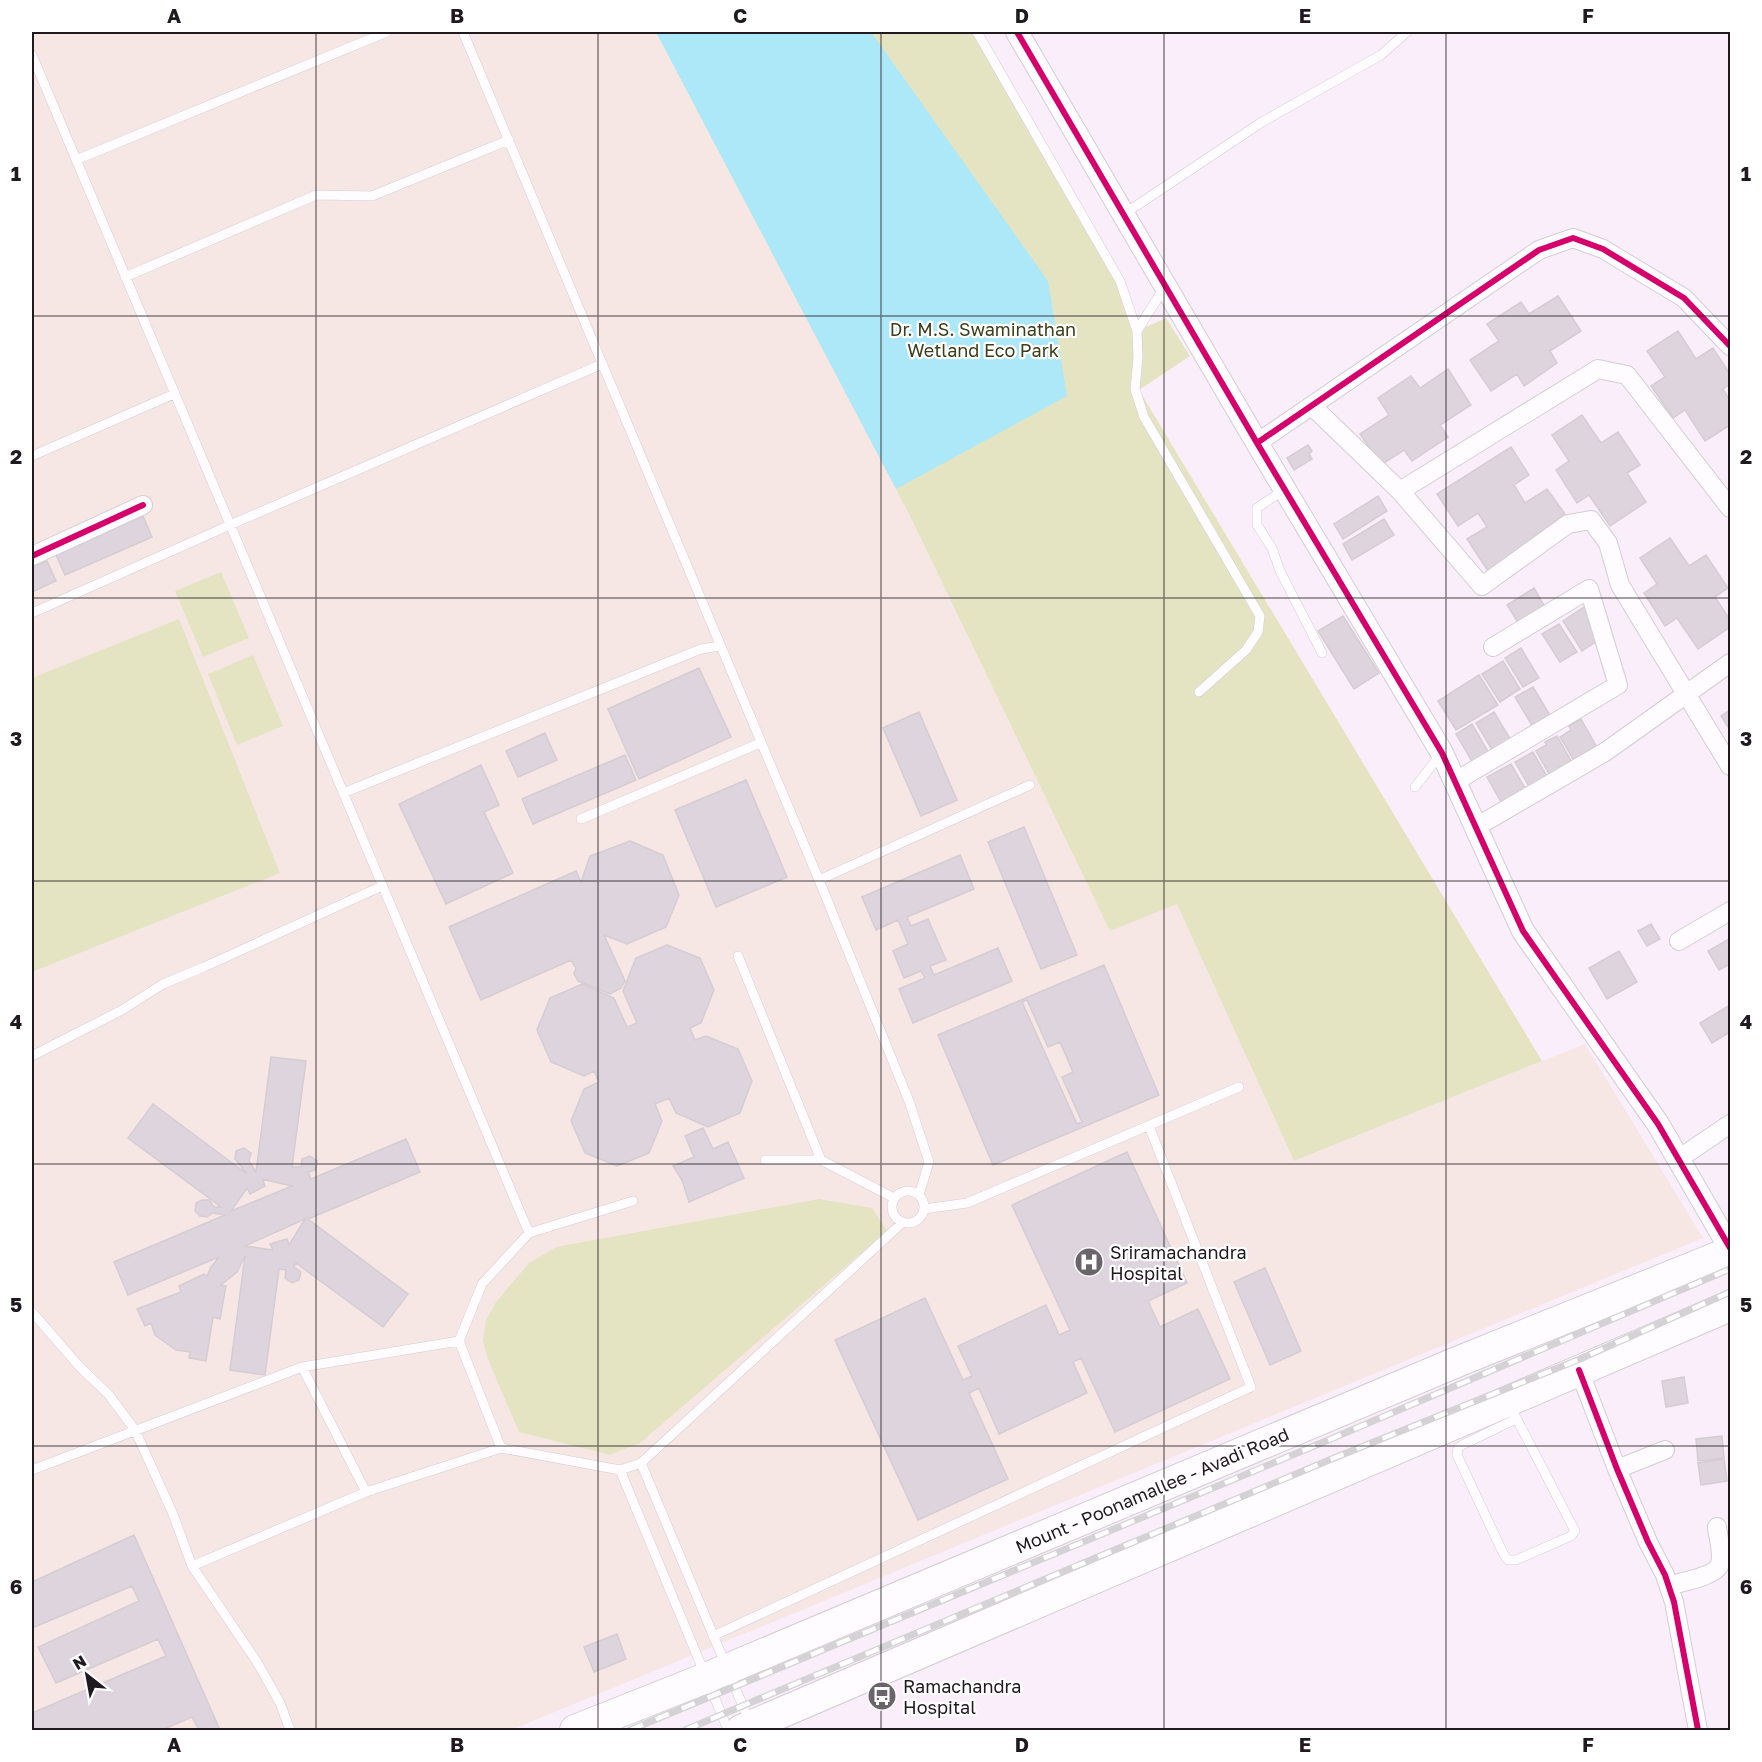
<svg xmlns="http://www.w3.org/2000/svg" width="1762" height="1762" font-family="'Golos Text',sans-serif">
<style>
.medical{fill:#f7e7e4}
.green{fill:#e4e4c3}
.water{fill:#ade8f8}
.building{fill:#ded4dd;stroke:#d5ccd4;stroke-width:1.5;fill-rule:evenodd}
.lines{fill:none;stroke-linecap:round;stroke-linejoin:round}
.service-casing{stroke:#d4cdd4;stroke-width:10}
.minor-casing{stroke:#d4cdd4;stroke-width:20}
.tertiary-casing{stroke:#d4cdd4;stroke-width:24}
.primary-casing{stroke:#d4cdd4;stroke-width:32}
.service{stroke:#fefcfe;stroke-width:9}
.minor{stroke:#fefcfe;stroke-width:18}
.tertiary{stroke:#fefcfe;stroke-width:22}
.primary{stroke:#fefcfe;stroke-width:30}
.rail-casing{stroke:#d4d2d4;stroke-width:7}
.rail{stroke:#fff;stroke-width:4.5;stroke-dasharray:14;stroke-linecap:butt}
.cycleway-casing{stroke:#fff;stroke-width:10}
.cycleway{stroke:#d6006c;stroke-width:6}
.grid{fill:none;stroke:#20191f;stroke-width:1.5;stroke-opacity:0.55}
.labels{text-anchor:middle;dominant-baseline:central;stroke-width:4.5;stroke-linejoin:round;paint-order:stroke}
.park-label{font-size:18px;fill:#3a3e19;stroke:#fff}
.poi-label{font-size:18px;fill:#20191f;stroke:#fff;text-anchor:start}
.street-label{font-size:18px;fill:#20191f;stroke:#fff}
.neatline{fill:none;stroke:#20191f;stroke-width:2}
.grid-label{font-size:20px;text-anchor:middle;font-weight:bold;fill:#20191f}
</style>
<rect width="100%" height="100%" fill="#f9eef9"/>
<path class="medical" d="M32,32H656L910,516L1110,930L1177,903L1294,1161L1585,1044L1703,1238L511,1730H32Z"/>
<path class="green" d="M656,32H977L1120,281L1137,331L1166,318L1190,356L1139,390L1542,1061L1294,1161L1177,904L1110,931L910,516Z
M221,572L249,638L203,657L175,591Z
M179,619L280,873L32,972V678Z
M253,655L283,726L237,745L208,674Z
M819,1199L872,1208L887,1231L640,1443L610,1455L519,1432L487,1357L483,1341L486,1320L496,1302L529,1263L556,1247Z"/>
<path class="water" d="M656,32H871L1048,281L1067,396L896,489Z"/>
<path class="building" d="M1558,296L1581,331L1550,351L1557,363L1524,386L1517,374L1491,391L1470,360L1499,341L1487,324L1521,302L1529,314Z
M1678,331L1696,359L1713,348L1730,374V384L1723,389L1730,401V425L1705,441L1685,410L1673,418L1651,386L1665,377L1647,351Z
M1448,369L1471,405L1440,425L1448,437L1412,461L1404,450L1381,465L1360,434L1389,415L1378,398L1411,376L1420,388Z
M1582,415L1601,443L1618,432L1640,465L1627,473L1646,502L1610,526L1589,495L1577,503L1556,470L1569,461L1552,435Z
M1308,445L1312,451L1309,454L1312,459L1294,470L1287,458Z
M1511,447L1529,475L1514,485L1525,503L1547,489L1565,514L1488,571L1467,539L1487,527L1478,513L1458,526L1437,494Z
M1378,496L1387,511L1343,539L1334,524Z
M143,516L152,537L65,575L56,555Z
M1384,519L1394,535L1352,560L1343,544Z
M1670,538L1689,566L1706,555L1728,588L1715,597L1730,620V627L1698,649L1677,618L1665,626L1644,593L1657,584L1640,558Z
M47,561L56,581L32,592V567Z
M1534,588L1545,607L1519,624L1507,605Z
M1584,607L1592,619L1588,621L1595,632L1593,633L1597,641L1582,651L1563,621Z
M1343,616L1379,673L1354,689L1318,631Z
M1559,624L1577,652L1560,662L1542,634Z
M1521,648L1539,678L1523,687L1505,658Z
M1503,661L1520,689L1500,702L1482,674Z
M699,668L731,737L639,779L608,709Z
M1479,675L1498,705L1456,730L1438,701Z
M1533,687L1551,717L1533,727L1515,697Z
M1730,710V730L1721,716Z
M919,712L957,800L921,816L883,728Z
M1494,712L1512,742L1494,753L1476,723Z
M1581,719L1599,751L1576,764L1560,737L1571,730L1569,726Z
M1472,724L1489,753L1473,763L1456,734Z
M545,733L557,760L518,777L506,751Z
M1557,736L1574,766L1552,779L1536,751L1546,745L1545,742Z
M1533,752L1549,780L1531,790L1515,762Z
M625,755L636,780L533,824L522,799Z
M1511,764L1529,795L1505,809L1487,777Z
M481,765L499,805L484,812L513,873L446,904L399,804Z
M746,780L787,877L716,907L675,810Z
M1024,827L1077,955L1041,969L988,842Z
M630,841L663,855L679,895L666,927L627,944L604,935L625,981L621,988L610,994L578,981L574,974L576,968L571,960L481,1000L449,927L576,871L581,882L590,856Z
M960,855L974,889L907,917L911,926L928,919L946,960L930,966L934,975L998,948L1012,981L913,1023L899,989L925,978L921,971L904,978L893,951L908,944L898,920L876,930L862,897Z
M1651,924L1660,939L1647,946L1638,931Z
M1729,939L1730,942V964L1719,970L1708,951Z
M667,945L700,958L714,990L701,1023L690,1028L695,1040L706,1036L738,1049L752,1081L740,1113L708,1127L676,1113L669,1098L655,1104L662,1121L649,1153L617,1166L585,1153L571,1121L584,1089L599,1082L594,1071L584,1076L551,1062L537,1030L550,998L582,984L614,998L627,1027L637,1023L623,991L636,958Z
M1619,951L1637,982L1607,999L1589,968Z
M1104,965L1159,1095L993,1165L938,1035ZM1027,1000L1048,1047L1060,1042L1073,1072L1062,1077L1082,1122L1077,1124L1022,1002Z
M1730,1005V1032L1712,1043L1700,1023Z
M271,1057L306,1061L292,1167H301L302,1159L310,1156L317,1161L316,1170L308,1172L311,1179L406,1139L420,1172L308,1219L408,1294L383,1327L296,1263L294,1267L301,1272L299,1280L292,1283L285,1278L286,1270L279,1269L265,1375L230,1370L245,1256L237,1272L221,1285L226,1286L220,1319L213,1317L206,1361L189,1358L190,1352L176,1350L155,1335L151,1323L145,1326L137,1309L181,1292L179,1286L204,1274L207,1276L211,1267L219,1257L128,1295L114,1262L225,1215L213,1213L207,1217L200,1216L195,1211L196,1203L202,1200H209L214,1207H221L128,1138L153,1104L247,1174L235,1159L236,1151L244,1148L251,1153L249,1161L256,1172ZM262,1179L292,1186L231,1211L247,1188L250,1194L265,1186ZM305,1219L289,1245L287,1239L270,1244L273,1250L245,1246Z
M703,1128L713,1149L728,1142L744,1178L689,1202L682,1180L673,1166L694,1157L685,1136Z
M1127,1152L1187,1283L1148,1301L1160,1327L1198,1309L1230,1379L1115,1432L1081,1358L1073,1362L1087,1393L999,1434L979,1388L969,1393L1008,1479L918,1520L835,1340L925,1298L963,1380L972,1376L958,1346L1046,1305L1059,1335L1070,1330L1012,1205Z
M1265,1268L1301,1351L1270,1365L1234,1282Z
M1684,1377L1688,1403L1666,1407L1662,1381Z
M1722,1436L1724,1458L1698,1461L1696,1439Z
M1724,1459L1727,1481L1701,1485L1698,1463Z
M134,1535L220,1730H199L192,1717L162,1730H32V1713L166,1656L158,1639L56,1683L38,1647L139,1601L132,1586L32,1628V1582Z
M617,1634L626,1659L594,1672L584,1647Z"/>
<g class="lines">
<g class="service-casing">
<path id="service" d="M463,32L819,880L909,1101L929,1162L919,1195
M977,32L1120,281L1137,331L1138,357L1135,389L1144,417L1260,616L1258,632L1246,650L1199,692
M32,55L529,1233
M76,160L387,32
M1124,214L1262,122L1381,55L1407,32
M125,277L316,195L372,196L509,140
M1137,331L1164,288
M32,456L174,394
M1285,489L1257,508V525L1272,548L1280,571L1322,653
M32,613L230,525L602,364
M1415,787L1440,755
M343,793L701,649L720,646
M581,819L760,743
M819,880L1030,785
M738,956L821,1160
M32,1056L122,1010L163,984L204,967L382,886
M765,1160H821L894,1198
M892 1207a16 16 0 1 1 32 0a16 16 0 1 1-32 0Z
M924,1209L967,1203L1239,1087
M32,1312L79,1366L109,1395L135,1430L173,1514L192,1566L257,1662L280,1703L290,1730
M302,1367L366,1492L501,1448L620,1470L641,1463L903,1222
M1509,1404L1575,1531L1571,1536L1516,1560H1508L1504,1555L1457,1455L1458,1448L1462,1445L1516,1419
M501,1448L459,1341L482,1284L529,1233L633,1201
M641,1463L750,1723
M32,1470L302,1367L459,1341
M620,1470L728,1730
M192,1566L366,1492
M713,1636L1251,1387L1149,1126"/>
</g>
<g class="minor-casing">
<path id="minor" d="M1312,406L1400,491L1482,586L1568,524L1591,520L1608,543L1620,585L1730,766
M1257,443L1539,250L1573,238L1603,249L1684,298L1730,346
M1400,491L1598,369L1627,375L1730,508
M32,556L143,505
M1456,781L1618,685L1589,589L1493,647
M1476,827L1605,752L1730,663
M1679,941L1730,911
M1680,1158L1730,1124
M1579,1370L1617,1469L1648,1542L1665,1575L1674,1602L1698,1730
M1617,1469L1665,1450
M1669,1586C1680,1582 1713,1577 1719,1566C1724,1557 1718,1537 1717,1527"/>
</g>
<g class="tertiary-casing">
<path id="tertiary" d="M1017,32L1257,443L1442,753L1523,931L1658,1124L1730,1248"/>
</g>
<g class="primary-casing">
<path id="primary" d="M575,1730L706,1678L1457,1362L1730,1252
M741,1730L1730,1306"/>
</g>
<use href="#service" class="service"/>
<use href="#minor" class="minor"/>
<use href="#tertiary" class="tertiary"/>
<use href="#primary" class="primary"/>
<g class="rail-casing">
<path id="rail" d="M630,1730L1326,1441L1730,1269
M685,1730L1334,1458L1580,1359L1730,1292"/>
</g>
<use href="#rail" class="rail"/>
<g class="cycleway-casing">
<path id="cycleway" d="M1017,32L1257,443L1442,753L1523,931L1658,1124L1730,1248
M1257,443L1539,250L1573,238L1603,249L1684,298L1730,346
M32,556L143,505
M1579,1370L1617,1469L1648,1542L1665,1575L1674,1602L1698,1730"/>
</g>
<use href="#cycleway" class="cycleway"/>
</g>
<path class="grid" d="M316,32V1730M598,32V1730M881,32V1730M1164,32V1730M1446,32V1730M32,316H1730M32,598H1730M32,881H1730M32,1164H1730M32,1446H1730"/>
<defs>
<g id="hospital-disc" transform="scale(1.5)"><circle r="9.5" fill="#6c646b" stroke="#fff"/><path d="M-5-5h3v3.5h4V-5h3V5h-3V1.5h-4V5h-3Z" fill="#fff"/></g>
<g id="bus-disc" transform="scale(1.5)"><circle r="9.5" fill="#6c646b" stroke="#fff"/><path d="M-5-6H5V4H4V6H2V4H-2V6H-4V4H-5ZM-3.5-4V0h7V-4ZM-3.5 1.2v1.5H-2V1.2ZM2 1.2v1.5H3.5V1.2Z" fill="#fff"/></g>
</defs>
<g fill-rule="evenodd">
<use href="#hospital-disc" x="1089" y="1262"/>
<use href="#bus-disc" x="882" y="1696"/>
</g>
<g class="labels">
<g class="park-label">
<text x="983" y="329">Dr. M.S. Swaminathan<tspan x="983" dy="21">Wetland Eco Park</tspan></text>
</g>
<g class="poi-label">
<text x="1110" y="1252">Sriramachandra<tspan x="1110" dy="21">Hospital</tspan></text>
<text x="903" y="1686">Ramachandra<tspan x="903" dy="21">Hospital</tspan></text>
</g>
<g class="street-label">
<text transform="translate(1152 1490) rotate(-23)">Mount - Poonamallee - Avadi Road</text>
</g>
</g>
<rect width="1762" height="1762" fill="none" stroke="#ffffff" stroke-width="66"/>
<g transform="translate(87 1675) rotate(329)" stroke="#ffffff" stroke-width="4.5" paint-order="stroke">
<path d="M0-4.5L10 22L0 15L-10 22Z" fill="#20191f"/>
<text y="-9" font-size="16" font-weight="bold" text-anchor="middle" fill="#20191f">N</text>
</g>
<rect x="33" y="33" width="1696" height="1696" class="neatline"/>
<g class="grid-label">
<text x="174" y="23">A</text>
<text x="457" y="23">B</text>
<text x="740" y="23">C</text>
<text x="1022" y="23">D</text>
<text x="1305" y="23">E</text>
<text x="1588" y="23">F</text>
<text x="16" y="181">1</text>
<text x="1746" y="181">1</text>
<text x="16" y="464">2</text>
<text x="1746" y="464">2</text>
<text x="16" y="746">3</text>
<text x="1746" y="746">3</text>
<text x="16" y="1029">4</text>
<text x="1746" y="1029">4</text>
<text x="16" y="1312">5</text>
<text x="1746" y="1312">5</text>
<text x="16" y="1594">6</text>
<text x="1746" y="1594">6</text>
<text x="174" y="1752">A</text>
<text x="457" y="1752">B</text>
<text x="740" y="1752">C</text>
<text x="1022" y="1752">D</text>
<text x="1305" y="1752">E</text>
<text x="1588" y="1752">F</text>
</g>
</svg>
